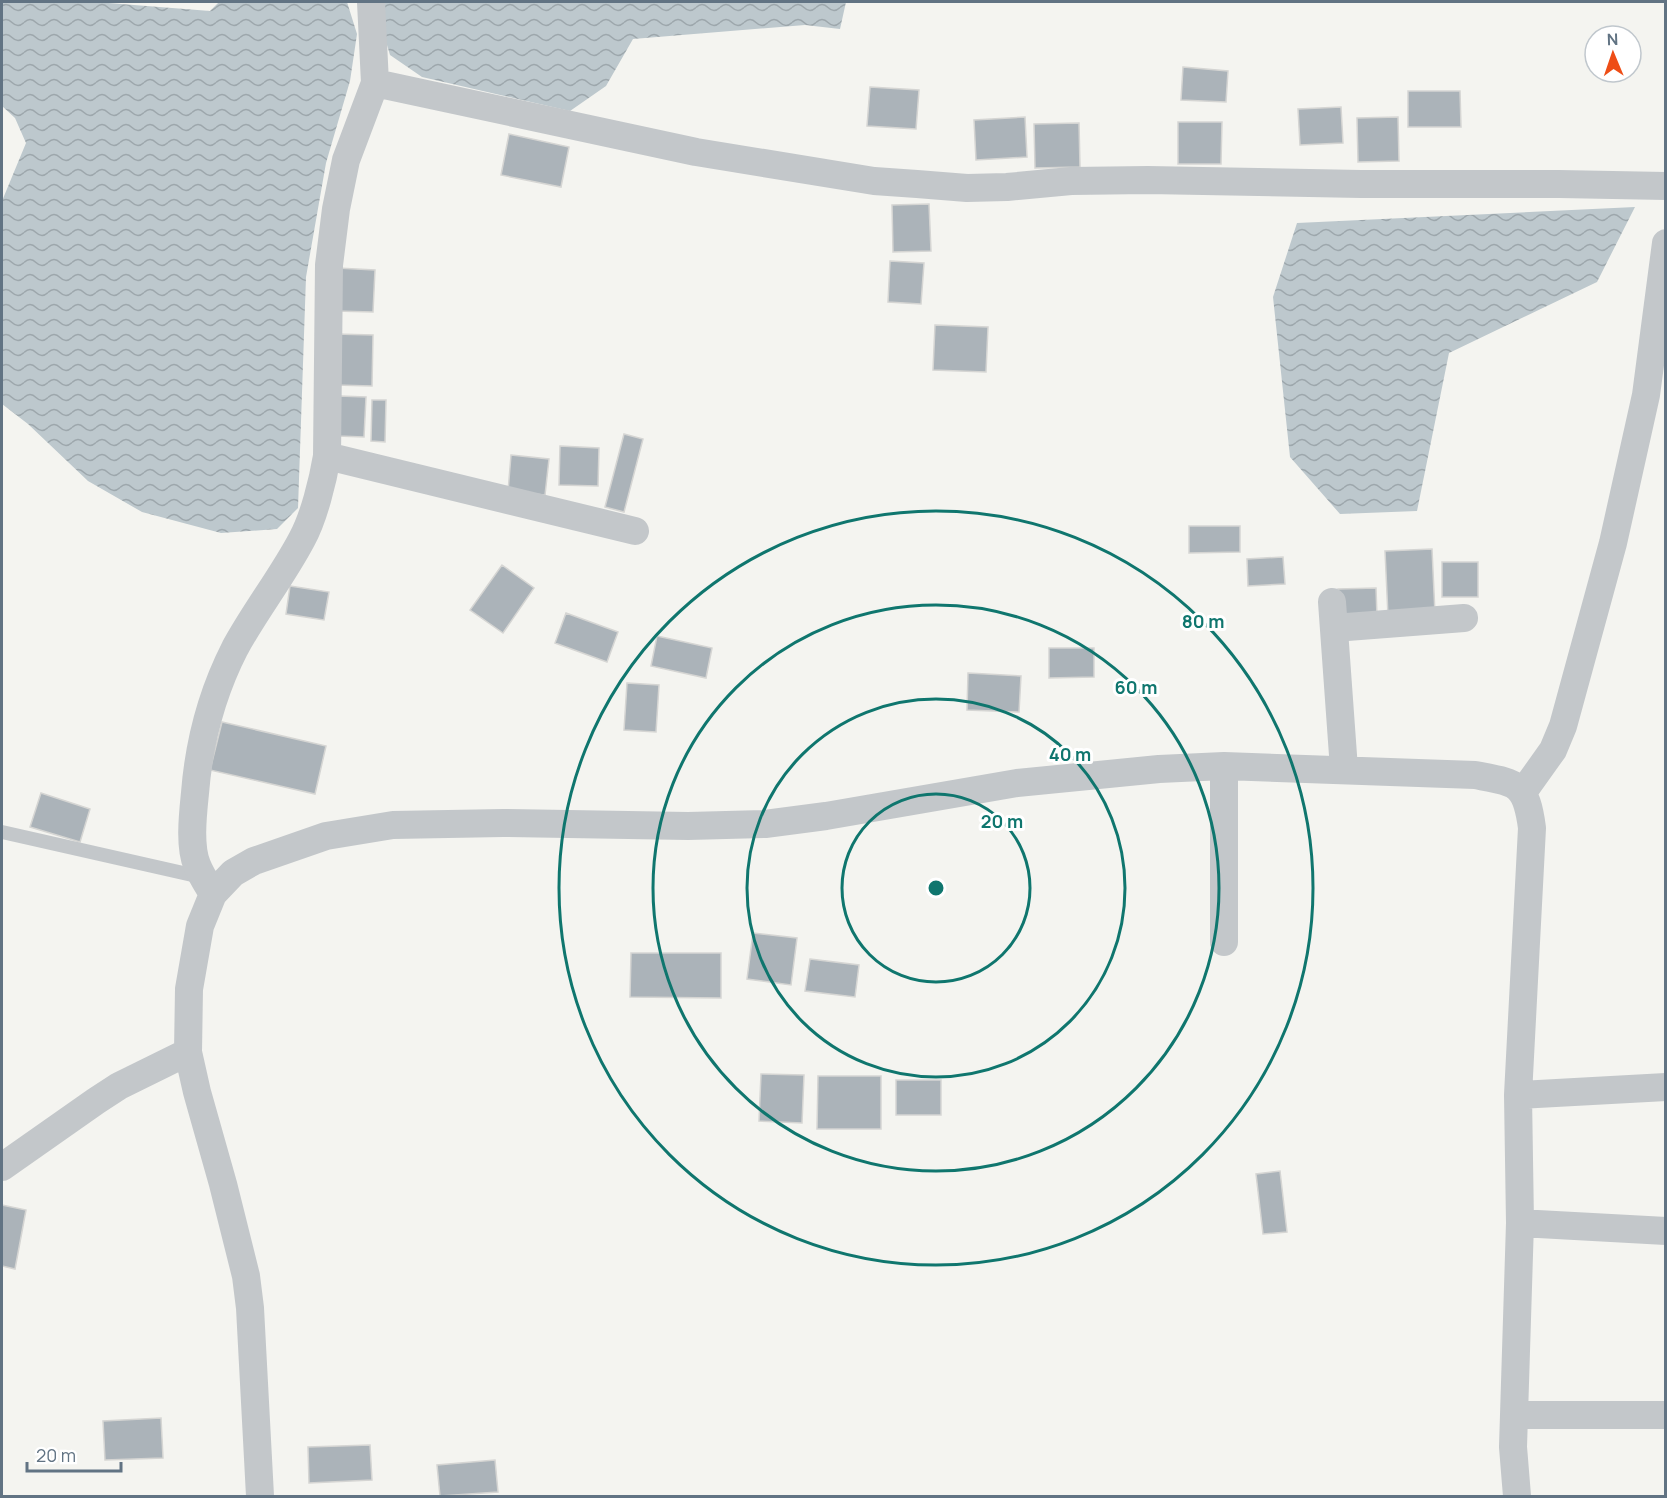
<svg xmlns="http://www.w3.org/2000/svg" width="1667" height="1498" font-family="Manrope,sans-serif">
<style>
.water{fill:url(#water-waves)}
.building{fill:#abb3b9;stroke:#d5d5d3;stroke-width:1.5}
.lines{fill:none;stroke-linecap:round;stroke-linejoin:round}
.service{stroke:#c3c7ca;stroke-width:14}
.minor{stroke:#c3c7ca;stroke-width:28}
.ring{fill:none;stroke:#0f766e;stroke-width:3}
.centre{fill:#0f766e;stroke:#fff;stroke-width:3}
.ring-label{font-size:18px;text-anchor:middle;font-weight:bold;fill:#0f766e;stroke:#fff;stroke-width:6;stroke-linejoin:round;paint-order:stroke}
</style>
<defs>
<pattern id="water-waves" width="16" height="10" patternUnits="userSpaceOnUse" patternTransform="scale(1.5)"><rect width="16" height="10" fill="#bdc8cd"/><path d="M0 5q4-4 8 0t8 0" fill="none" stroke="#9da7ac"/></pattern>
</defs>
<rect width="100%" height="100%" fill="#f4f4f0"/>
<path class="water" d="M2,2H96L210,11L219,2H347L357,34L350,81L326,163L306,277L298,508L277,529L221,533L142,512L88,481L28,424L2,404V201L26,143L15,118L2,106Z
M374,2H846L840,29L805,25L633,39L606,86L570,111L422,77L390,55Z
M1635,207L1597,282L1449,353L1417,511L1340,514L1290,457L1273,297L1297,223Z"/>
<path class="building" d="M1183,67L1228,71L1226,102L1181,100Z
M870,87L919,90L916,129L867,126Z
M1408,91H1460L1461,127H1408Z
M1341,107L1343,143L1300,145L1298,109Z
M1025,117L1027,157L976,160L974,120Z
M1398,117L1399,161L1358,162L1357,118Z
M1178,122H1222L1221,164H1178Z
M1079,123L1080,167L1035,168L1034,124Z
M509,134L569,147L561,187L501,175Z
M929,204L931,251L893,252L892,205Z
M890,261L924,263L921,304L888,302Z
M337,268L375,270L373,312L335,311Z
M935,325L988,327L986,372L933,370Z
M335,334L373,335L372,386L335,385Z
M339,396L366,397L364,437L338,436Z
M372,400H386L385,442L371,441Z
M624,434L643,439L624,512L605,507Z
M560,446L599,448L598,486L559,485Z
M511,455L549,459L545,495L508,492Z
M1189,526H1240V552L1189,553Z
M1432,549L1435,614L1388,616L1385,551Z
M1283,557L1285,584L1248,586L1247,559Z
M1442,562H1478V597H1442Z
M502,565L534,588L503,633L470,610Z
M290,586L329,592L324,620L286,614Z
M1376,588L1377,617L1339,619L1338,589Z
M566,613L618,632L607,662L555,643Z
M657,636L712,648L706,678L651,666Z
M1049,648H1094V677L1049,678Z
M968,673L1021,676L1019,712L967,710Z
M627,683L659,685L656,732L624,730Z
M222,722L326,746L315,794L210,770Z
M41,793L90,809L80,842L30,827Z
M753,933L797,938L791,985L747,979Z
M631,953H721V998L630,997Z
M810,959L859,965L855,997L805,991Z
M761,1074L804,1075L802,1123L759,1121Z
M818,1076H881V1129H817Z
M896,1080H941V1115H896Z
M1280,1171L1287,1232L1263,1234L1256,1174Z
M2,1205L26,1210L15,1269L2,1266Z
M161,1418L163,1458L105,1460L103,1421Z
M370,1445L372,1480L309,1483L308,1447Z
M495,1460L498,1492L440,1496L437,1465Z"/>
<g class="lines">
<path class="service" d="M2,832L201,877"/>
<path class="minor" d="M375,83L696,152L874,181L917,184L967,188L1007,187L1071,181L1148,180L1361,184H1559L1666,186
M327,456L635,531
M1332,602L1344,769
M1334,628L1464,618
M1224,766V942
M1523,792L1553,750L1563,726L1613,543L1646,395L1666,243
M213,894C207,884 201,875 197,865C189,846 193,813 195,793C199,742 212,693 235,648C255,611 282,577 302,539C314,517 323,480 327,456L329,265L336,209L346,160L375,83L371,2
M1518,1095L1666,1087
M2,1167L96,1101L119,1086L188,1052
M1520,1223L1666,1231
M1514,1415H1666
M260,1496L250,1308L246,1276L223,1184L197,1092L188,1052L189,989L200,926L213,894L233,873L254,861L326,836L393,825L503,823L688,826L765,824L826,816L1017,783L1159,769L1224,766L1475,775C1516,783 1526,782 1532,828L1518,1095L1520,1223L1513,1447L1517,1496"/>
</g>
<g class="ring">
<circle cx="936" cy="888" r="94"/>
<circle cx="936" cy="888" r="189"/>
<circle cx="936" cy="888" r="283"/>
<circle cx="936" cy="888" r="377"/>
</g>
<circle cx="936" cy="888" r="9" class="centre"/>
<g class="ring-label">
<text x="1203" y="628">80 m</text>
<text x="1136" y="694">60 m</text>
<text x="1070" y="761">40 m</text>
<text x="1002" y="828">20 m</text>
</g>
<rect width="1667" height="1498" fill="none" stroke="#617383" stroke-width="6"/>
<g transform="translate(1613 54) rotate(358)"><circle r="28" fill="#ffffff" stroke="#c0c7cd" stroke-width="1.5"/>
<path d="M0-4.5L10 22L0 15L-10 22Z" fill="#ee4d16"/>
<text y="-9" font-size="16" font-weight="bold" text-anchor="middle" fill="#617383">N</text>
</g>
<path d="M27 1462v9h94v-9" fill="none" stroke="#617383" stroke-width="3"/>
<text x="36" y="1462" font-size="18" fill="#617383" stroke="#ffffff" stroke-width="4.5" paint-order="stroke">20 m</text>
</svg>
